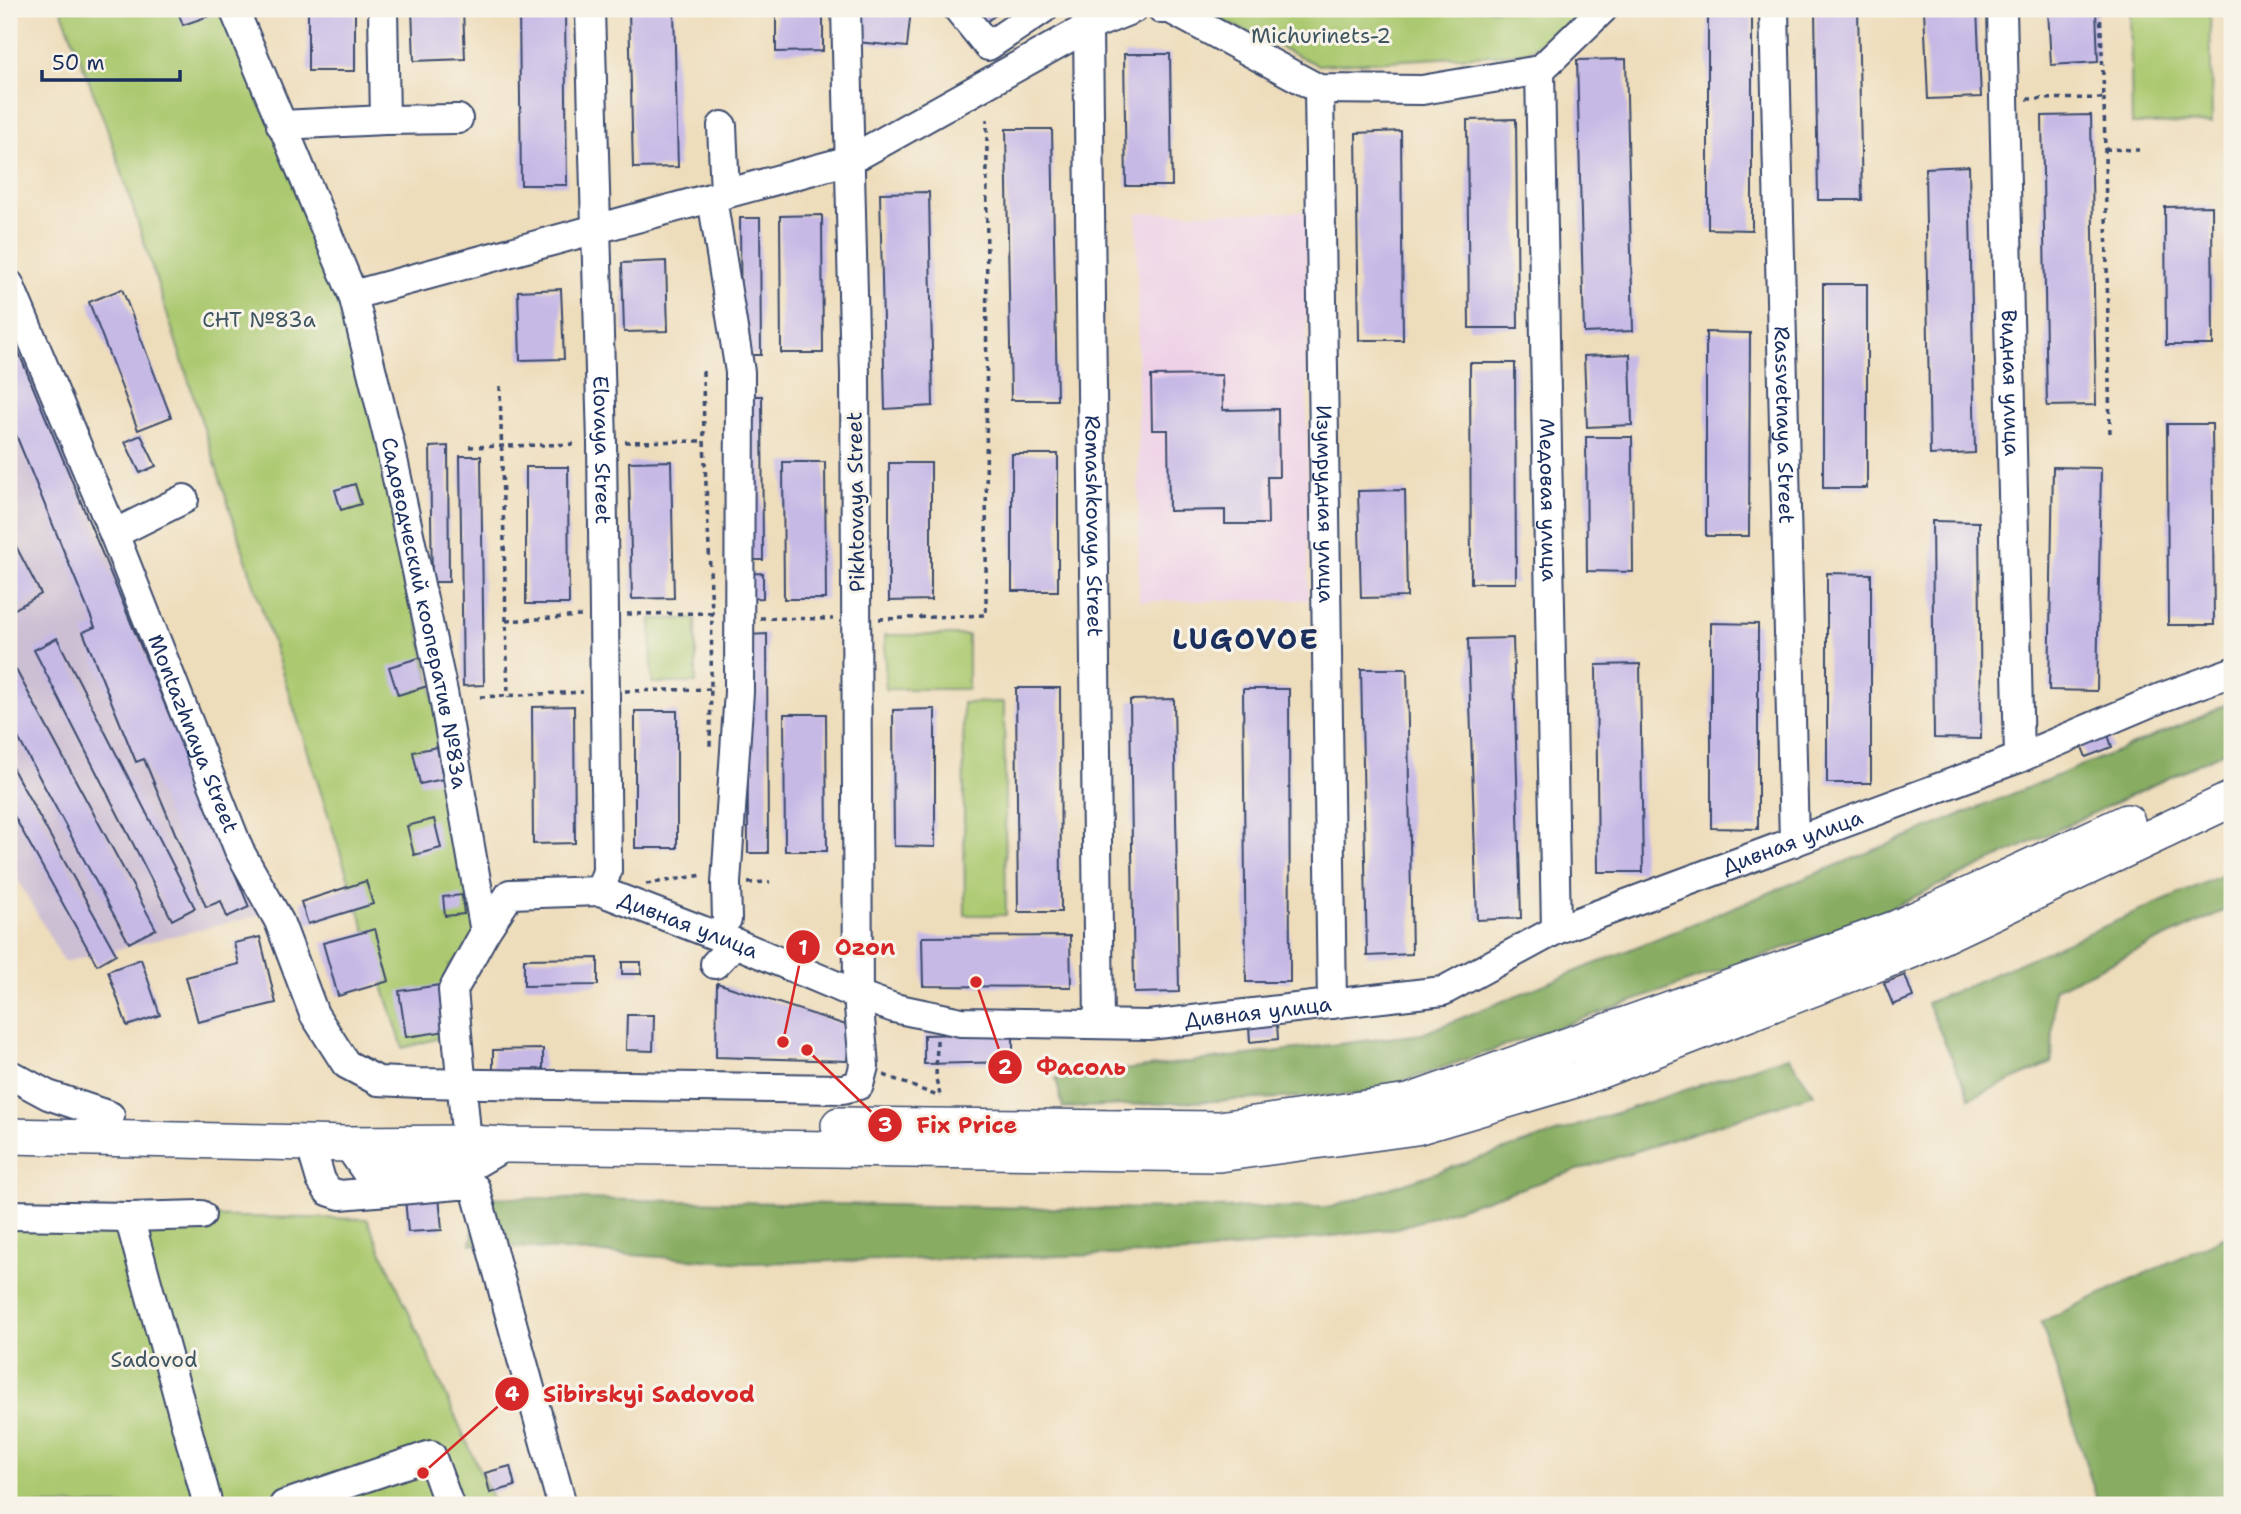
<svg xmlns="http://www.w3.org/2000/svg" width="2241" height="1514" font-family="'Shantell Sans',sans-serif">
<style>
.built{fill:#eed0e7}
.industrial{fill:#ccbed3}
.green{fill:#abc970;stroke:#637c67;stroke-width:2}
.forest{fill:#88ad62;stroke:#526e60;stroke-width:2}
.building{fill:#c6b9e6}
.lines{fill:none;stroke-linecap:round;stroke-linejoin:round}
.minor-casing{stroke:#3b496c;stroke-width:32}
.major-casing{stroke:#3b496c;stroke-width:38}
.path{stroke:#3b496c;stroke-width:3.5;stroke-dasharray:5 5;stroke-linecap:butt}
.minor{stroke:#fff;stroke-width:28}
.major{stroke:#fff;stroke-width:35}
.labels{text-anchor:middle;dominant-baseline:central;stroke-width:6;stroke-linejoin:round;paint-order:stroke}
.park-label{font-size:21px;fill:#3f5662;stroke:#f7f3e8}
.street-label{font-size:21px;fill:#1b2f5e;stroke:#f7f3e8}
.district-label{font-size:28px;font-weight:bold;letter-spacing:2px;fill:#1b2f5e;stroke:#f7f3e8}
.leader{fill:none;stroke:#d62828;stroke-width:2.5}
.callout-dot{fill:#d62828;stroke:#f7f3e8;stroke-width:2.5}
.mark-label{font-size:21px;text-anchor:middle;font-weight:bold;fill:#fff}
.callout-label{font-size:23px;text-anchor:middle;font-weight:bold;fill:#d62828;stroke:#f7f3e8;stroke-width:6;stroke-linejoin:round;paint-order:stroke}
</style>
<rect width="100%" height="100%" fill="#f7f3e8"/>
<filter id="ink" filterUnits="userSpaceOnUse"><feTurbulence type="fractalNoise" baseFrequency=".0143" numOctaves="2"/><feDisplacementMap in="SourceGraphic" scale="14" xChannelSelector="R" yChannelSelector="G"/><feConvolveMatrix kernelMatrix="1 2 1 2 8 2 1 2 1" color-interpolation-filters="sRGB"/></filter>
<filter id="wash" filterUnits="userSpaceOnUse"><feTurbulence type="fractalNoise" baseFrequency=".00686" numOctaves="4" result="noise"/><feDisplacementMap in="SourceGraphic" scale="28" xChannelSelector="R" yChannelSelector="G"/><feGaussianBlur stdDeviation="1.57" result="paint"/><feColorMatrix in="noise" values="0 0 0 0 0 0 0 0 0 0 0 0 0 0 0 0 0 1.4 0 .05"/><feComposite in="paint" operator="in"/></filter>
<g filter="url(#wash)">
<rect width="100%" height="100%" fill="#edb"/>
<path class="built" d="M1306,212L1308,600L1139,601L1137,213Z"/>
<path class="industrial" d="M9,315L261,915L64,962L9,864Z"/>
<path class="green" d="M61,9H226L341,295L381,441L484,945L449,965L454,1034L403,1048L110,136Z
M1198,9H1590L1526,53L1318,65Z
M2130,9H2210L2212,123L2132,124Z
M651,619H696V683H652Z
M885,635H968V689H885Z
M1004,702L1006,915H965L963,703Z
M9,1213L367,1219L495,1505H9Z"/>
<path class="forest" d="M2232,701V748L1865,920L1367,1094L1063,1108L1056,1078L1422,1034L2201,717Z
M2232,871V907L2054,989L2052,1063L1970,1098L1927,1003Z
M1788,1056L1814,1094L1398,1228L1194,1253L747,1263L471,1244L478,1197L1094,1209L1332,1207Z
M2232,1233V1505H2099L2041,1322Z"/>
<g id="blocks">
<path class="building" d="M177,9H210L212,15L183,25Z
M308,9H355V71H308Z
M412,9H463L465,59L414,61Z
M519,9H565L567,185H521Z
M629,9H674L678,167L633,168Z
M776,9H823V51L776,52Z
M861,9H911L907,47L857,42Z
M965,9H1004L979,27Z
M1708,9H1752V230L1708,229Z
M1815,9H1858L1862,200H1818Z
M1924,9H1977L1981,97L1928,99Z
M2048,9H2096L2098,62L2051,65Z
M9,11L16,31L9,33Z
M1124,54H1170L1172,186H1126Z
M1626,59L1633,331L1584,333L1577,60Z
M2091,115L2096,405L2047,406L2042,116Z
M1516,119L1518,328H1469L1467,120Z
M1006,129H1052L1057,400H1011Z
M1401,131L1403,340H1359L1356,133Z
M1969,166L1975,453L1930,455L1925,168Z
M929,192L933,406L885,409L880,193Z
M2212,206L2213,345H2166L2165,207Z
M822,215L823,353H781L780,216Z
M740,218H760L761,355H741Z
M666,261L668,331L624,332L622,263Z
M1823,284H1867V488H1823Z
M122,289L171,417L138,430L89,302Z
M561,289L564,359L520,360L518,291Z
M9,329L249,907L227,917L221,901L206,907L144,759L136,762L83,632L95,627L9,418Z
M1706,332L1750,333L1749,536H1706Z
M1630,354L1632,425L1587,427L1584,356Z
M1470,363H1515L1516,583H1471Z
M1222,375L1223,410L1278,409L1279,477H1267L1268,524H1225V510L1169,511L1168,430H1152L1151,376Z
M742,396H762L763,560H743Z
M2167,424H2212L2214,625H2168Z
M141,435L156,466L140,473L125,442Z
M1586,437H1632L1633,572L1587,571Z
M448,446L449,582H432L430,447Z
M1012,454H1058V591H1012Z
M460,456H481L484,685L463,686Z
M671,461L674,598L632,599L629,462Z
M783,462H825L826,599H784Z
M889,463H931V600L889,601Z
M526,467H568L569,604H526Z
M2053,467L2101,468L2097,691L2049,690Z
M355,484L361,504L341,510L335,490Z
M1405,490L1407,597L1361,598L1358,491Z
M1932,521L1979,522L1981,739L1934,738Z
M9,533L41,594L11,611L9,607Z
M763,573V598L743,599V574Z
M1827,573L1871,574V783H1827Z
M1711,623L1758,624V829L1711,828Z
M767,634L768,853H748L747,635Z
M57,638L195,908L172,920L34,650Z
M1513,638L1521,918L1477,920L1468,639Z
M9,657L156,929L129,943L9,721Z
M422,657L431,685L398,695L389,667Z
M1640,664L1643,872H1598L1596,665Z
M1361,669H1407L1412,954L1367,956Z
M1016,688H1060L1061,912H1018Z
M1243,689H1289L1290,982H1246Z
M1174,699L1179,992L1134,993L1130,700Z
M574,706L575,843L533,844L532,707Z
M935,709V847L894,846L893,710Z
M635,711H677V848H635Z
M784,714H826L827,851H785Z
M2107,732L2112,747L2086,757L2080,742Z
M437,747L443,779L420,784L413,752Z
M9,762L116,954L97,965L9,807Z
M434,819L441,848L414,855L407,826Z
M366,881L373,904L308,924L301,902Z
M462,895L464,914L445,916L443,897Z
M375,929L389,981L338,996L323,943Z
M1070,936L1071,987L923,986L922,937Z
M260,937L276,1003L198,1022L186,977L239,964L234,943Z
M598,958V985L524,986V959Z
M141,959L160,1015L127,1026L108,971Z
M622,962H641V974H622Z
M1905,975L1913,997L1893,1005L1884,983Z
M717,983L849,1026L847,1061L716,1057Z
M440,985L447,1031L406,1037L399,991Z
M627,1015H654L653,1051L626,1050Z
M1277,1024L1278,1039L1250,1042L1249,1026Z
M1013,1033V1062L924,1064V1035Z
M543,1049V1069L493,1070V1050Z
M439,1196L442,1230L408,1232L405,1198Z
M510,1466L515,1486L490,1493L485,1473Z"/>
</g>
</g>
<g filter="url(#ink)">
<use href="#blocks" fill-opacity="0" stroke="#3b496c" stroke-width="2"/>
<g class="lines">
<g class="minor-casing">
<g id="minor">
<path d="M234,9L353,295L850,160L1088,27L1133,9"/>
<path d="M383,9L385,120"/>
<path id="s1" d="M590,9L602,443L607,871L600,891"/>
<path d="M958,9L988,46L1043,9"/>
<path d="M1162,9H1170L1319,89L1422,90L1540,70L1603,9"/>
<path id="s2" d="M1774,9L1794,842"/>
<path id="s3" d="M2002,9L2019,758"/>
<path id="s4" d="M1088,27L1099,1024"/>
<path id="s5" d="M1540,70L1556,930"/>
<path id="s6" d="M1319,89L1332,1004"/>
<path d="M281,125L385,120L458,119"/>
<path d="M722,126L725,193"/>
<path d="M712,198L740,372L739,692L726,883L727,919"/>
<path id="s7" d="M9,284L114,534L239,850L279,921L314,1014L346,1064L378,1081L419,1083L843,1089L859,1085L864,1066L858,995L855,375L846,9"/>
<path id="s8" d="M353,295L389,441L443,692L485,932"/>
<path d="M114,534L184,499"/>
<path d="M715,964L735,943"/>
<path d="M9,1074L48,1095L110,1116"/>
<path d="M310,1143L321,1180L328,1191L340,1195L458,1185H467L475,1188L562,1505"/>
<path id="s9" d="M467,1143L453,990L485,932L510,894L600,891L735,943L858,995L894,1008L961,1022L1149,1025L1443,991L1556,930L2019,758L2163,697L2232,672"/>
<path d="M347,1144L367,1173L473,1165L507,1145"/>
<path d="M9,1215L129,1217L201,1215"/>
<path d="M129,1217L208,1505"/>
<path d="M284,1505L431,1455L449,1505"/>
</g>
</g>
<g class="major-casing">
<path id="major" d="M839,1125L1219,1129L1409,1102L1897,928L2127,822
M9,1136L347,1144L467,1143L507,1145L1219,1154L1416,1127L1578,1079L1910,951L2232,799"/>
</g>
<path class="path" d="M2104,98L2110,437
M2027,99L2104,98L2100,9
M2105,149L2139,150
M703,371L704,441L712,612L710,747
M500,386L508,697
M625,442L704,441
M469,447L579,444
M627,614L717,613
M760,618L833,619
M879,619L986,615L987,119
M506,621L581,616
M625,691L712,689
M480,697L583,692
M748,883L770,882
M646,884L704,875
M937,1040L936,1079L941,1099
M884,1075L940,1097"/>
<use href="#minor" class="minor"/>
<use href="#major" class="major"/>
</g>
</g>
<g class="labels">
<g class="park-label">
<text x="1321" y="36">Michurinets-2</text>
<text x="259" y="320">СНТ №83а</text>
<text x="154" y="1360">Sadovod</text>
</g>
<g class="street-label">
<text stroke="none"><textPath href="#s3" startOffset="374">Видная улица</textPath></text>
<text stroke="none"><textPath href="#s2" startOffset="416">Rassvetnaya Street</textPath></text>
<text stroke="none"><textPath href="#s1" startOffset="441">Elovaya Street</textPath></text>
<text stroke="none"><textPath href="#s5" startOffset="430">Медовая улица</textPath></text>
<text transform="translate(856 502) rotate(-91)">Pikhtovaya Street</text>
<text stroke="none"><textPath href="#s6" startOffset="415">Изумрудная улица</textPath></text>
<text stroke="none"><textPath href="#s4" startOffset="499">Romashkovaya Street</textPath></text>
<text stroke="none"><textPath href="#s8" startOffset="326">Садоводческий кооператив №83а</textPath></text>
<text stroke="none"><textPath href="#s7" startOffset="486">Montazhnaya Street</textPath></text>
<text stroke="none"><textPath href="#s9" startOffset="1605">Дивная улица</textPath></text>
<text stroke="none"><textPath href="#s9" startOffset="450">Дивная улица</textPath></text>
<text stroke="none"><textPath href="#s9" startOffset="1038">Дивная улица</textPath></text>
</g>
<g class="district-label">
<text x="1246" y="639">LUGOVOE</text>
</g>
</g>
<path class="leader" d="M783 1042L803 947M976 982L1005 1067M807 1050L885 1125M423 1473L512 1394"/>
<g class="callout-dot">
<circle cx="783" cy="1042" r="7"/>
<circle cx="976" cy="982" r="7"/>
<circle cx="807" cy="1050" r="7"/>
<circle cx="423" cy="1473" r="7"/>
<circle cx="803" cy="947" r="18"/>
<circle cx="1005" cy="1067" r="18"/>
<circle cx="885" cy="1125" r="18"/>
<circle cx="512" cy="1394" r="18"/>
</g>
<g class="mark-label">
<text x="803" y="955">1</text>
<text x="1005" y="1074">2</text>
<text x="885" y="1132">3</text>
<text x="512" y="1401">4</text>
</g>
<g class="callout-label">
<text x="865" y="955">Ozon</text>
<text x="1081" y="1075">Фасоль</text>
<text x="967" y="1133">Fix Price</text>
<text x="649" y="1402">Sibirskyi Sadovod</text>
</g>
<rect width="2241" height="1514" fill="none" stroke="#f7f3e8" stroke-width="35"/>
<path d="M42 70v10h138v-10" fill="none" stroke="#1b2f5e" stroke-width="3.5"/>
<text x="52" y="70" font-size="21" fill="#1b2f5e" stroke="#f7f3e8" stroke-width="5" paint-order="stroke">50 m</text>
</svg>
